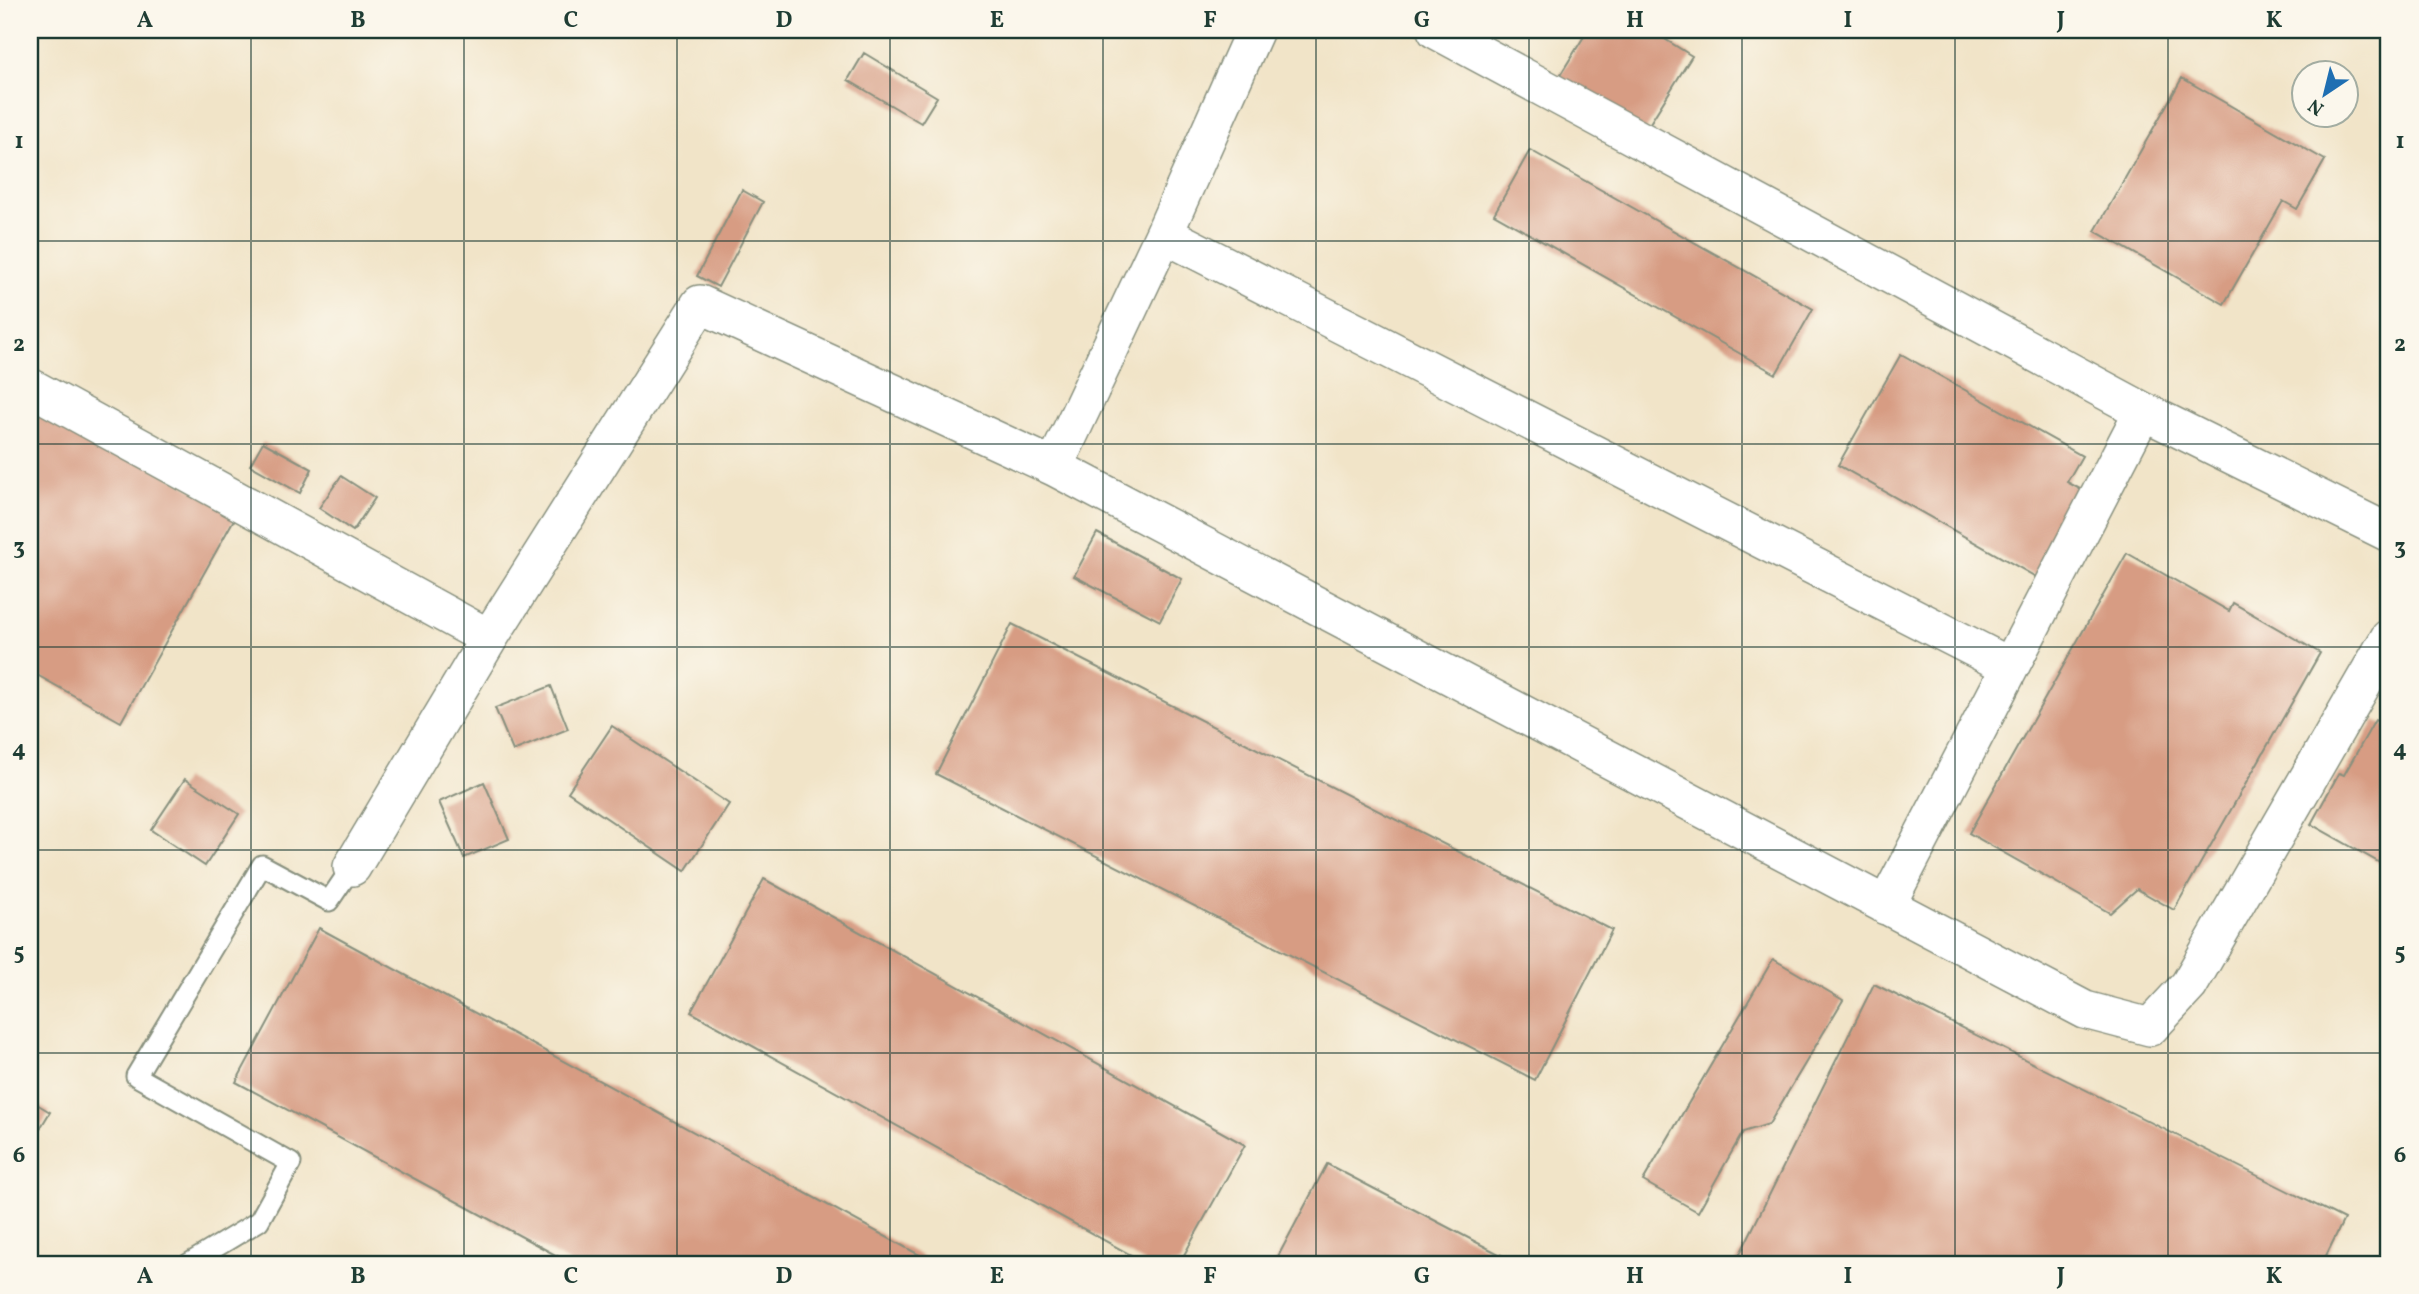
<svg xmlns="http://www.w3.org/2000/svg" width="2419" height="1294" font-family="Vollkorn,serif">
<style>
.building{fill:#d79c83}
.lines{fill:none;stroke-linecap:round;stroke-linejoin:round}
.service-casing{stroke:#88907e;stroke-width:23}
.minor-casing{stroke:#88907e;stroke-width:40}
.service{stroke:#fff;stroke-width:19}
.minor{stroke:#fff;stroke-width:37}
.grid{fill:none;stroke:#1f3d34;stroke-width:2;stroke-opacity:0.55}
.neatline{fill:none;stroke:#1f3d34;stroke-width:2.5}
.grid-label{font-size:23px;text-anchor:middle;font-weight:bold;fill:#1f3d34}
</style>
<rect width="100%" height="100%" fill="#fbf7ec"/>
<filter id="ink" filterUnits="userSpaceOnUse"><feTurbulence type="fractalNoise" baseFrequency=".0143" numOctaves="2"/><feDisplacementMap in="SourceGraphic" scale="14" xChannelSelector="R" yChannelSelector="G"/><feConvolveMatrix kernelMatrix="1 2 1 2 8 2 1 2 1" color-interpolation-filters="sRGB"/></filter>
<filter id="wash" filterUnits="userSpaceOnUse"><feTurbulence type="fractalNoise" baseFrequency=".00686" numOctaves="4" result="noise"/><feDisplacementMap in="SourceGraphic" scale="28" xChannelSelector="R" yChannelSelector="G"/><feGaussianBlur stdDeviation="1.57" result="paint"/><feColorMatrix in="noise" values="0 0 0 0 0 0 0 0 0 0 0 0 0 0 0 0 0 1.4 0 .05"/><feComposite in="paint" operator="in"/></filter>
<g filter="url(#wash)">
<rect width="100%" height="100%" fill="#f1e4c8"/>
<g id="blocks">
<path class="building" d="M1588,30H1650L1692,56L1645,131L1559,77Z
M864,53L937,97L921,123L848,80Z
M2182,78L2325,160L2297,209L2283,201L2224,304L2095,231Z
M1530,150L1813,309L1776,374L1494,214Z
M742,190L763,202L718,287L697,276Z
M1901,354L2082,456L2067,482L2091,495L2043,581L1838,465Z
M30,399L237,514L121,722L30,671Z
M263,442L312,469L300,493L250,465Z
M341,476L375,498L353,531L319,508Z
M1097,533L1182,579L1160,621L1074,576Z
M2127,553L2229,611L2233,603L2320,653L2174,910L2137,889L2110,913L1969,833Z
M1012,624L1612,930L1535,1080L936,774Z
M551,686L568,729L513,751L495,708Z
M2375,720L2389,728V868L2311,824L2339,773L2344,775Z
M612,726L729,804L685,871L568,792Z
M185,779L239,814L205,866L151,830Z
M484,782L509,839L464,858L439,802Z
M764,879L1245,1145L1179,1264H1147L691,1012Z
M319,928L936,1264H572L236,1082Z
M1773,959L1843,1000L1769,1124L1743,1132L1698,1212L1643,1181Z
M1874,984L2344,1219L2322,1264H1735Z
M30,1100L50,1112L30,1145Z
M1327,1164L1518,1264H1274Z
M2389,1245V1264H2381Z"/>
</g>
</g>
<g filter="url(#ink)">
<use href="#blocks" fill-opacity="0" stroke="#88907e" stroke-width="2"/>
<g class="lines">
<g class="service-casing">
<path id="service" d="M188,1264L259,1221L291,1163L136,1076L262,865L329,901L352,867"/>
</g>
<g class="minor-casing">
<path id="minor" d="M1436,30L2143,411L2389,533
M1164,234L2009,666
M30,387L489,638
M1054,467L1164,234L1255,30
M352,867L489,638L700,304L1054,467L2085,1010L2150,1027L2189,985L2389,638
M1886,906L2143,411"/>
</g>
<use href="#service" class="service"/>
<use href="#minor" class="minor"/>
</g>
</g>
<path class="grid" d="M251,30V1264M464,30V1264M677,30V1264M890,30V1264M1103,30V1264M1316,30V1264M1529,30V1264M1742,30V1264M1955,30V1264M2168,30V1264M30,241H2389M30,444H2389M30,647H2389M30,850H2389M30,1053H2389"/>
<rect width="2419" height="1294" fill="none" stroke="#fbf7ec" stroke-width="77"/>
<g transform="translate(2325 94) rotate(215)"><circle r="33" fill="#fbf7ec" stroke="#a3ada2" stroke-width="2"/>
<path d="M0-5L12 26L0 18L-12 26Z" fill="#1f6fb2"/>
<text y="-10" font-size="19" font-weight="bold" text-anchor="middle" fill="#1f3d34">N</text>
</g>
<rect x="38" y="38" width="2342" height="1218" class="neatline"/>
<g class="grid-label">
<text x="145" y="27">A</text>
<text x="358" y="27">B</text>
<text x="571" y="27">C</text>
<text x="784" y="27">D</text>
<text x="997" y="27">E</text>
<text x="1210" y="27">F</text>
<text x="1422" y="27">G</text>
<text x="1635" y="27">H</text>
<text x="1848" y="27">I</text>
<text x="2061" y="27">J</text>
<text x="2274" y="27">K</text>
<text x="19" y="148">1</text>
<text x="2400" y="148">1</text>
<text x="19" y="351">2</text>
<text x="2400" y="351">2</text>
<text x="19" y="554">3</text>
<text x="2400" y="554">3</text>
<text x="19" y="756">4</text>
<text x="2400" y="756">4</text>
<text x="19" y="959">5</text>
<text x="2400" y="959">5</text>
<text x="19" y="1162">6</text>
<text x="2400" y="1162">6</text>
<text x="145" y="1283">A</text>
<text x="358" y="1283">B</text>
<text x="571" y="1283">C</text>
<text x="784" y="1283">D</text>
<text x="997" y="1283">E</text>
<text x="1210" y="1283">F</text>
<text x="1422" y="1283">G</text>
<text x="1635" y="1283">H</text>
<text x="1848" y="1283">I</text>
<text x="2061" y="1283">J</text>
<text x="2274" y="1283">K</text>
</g>
</svg>
